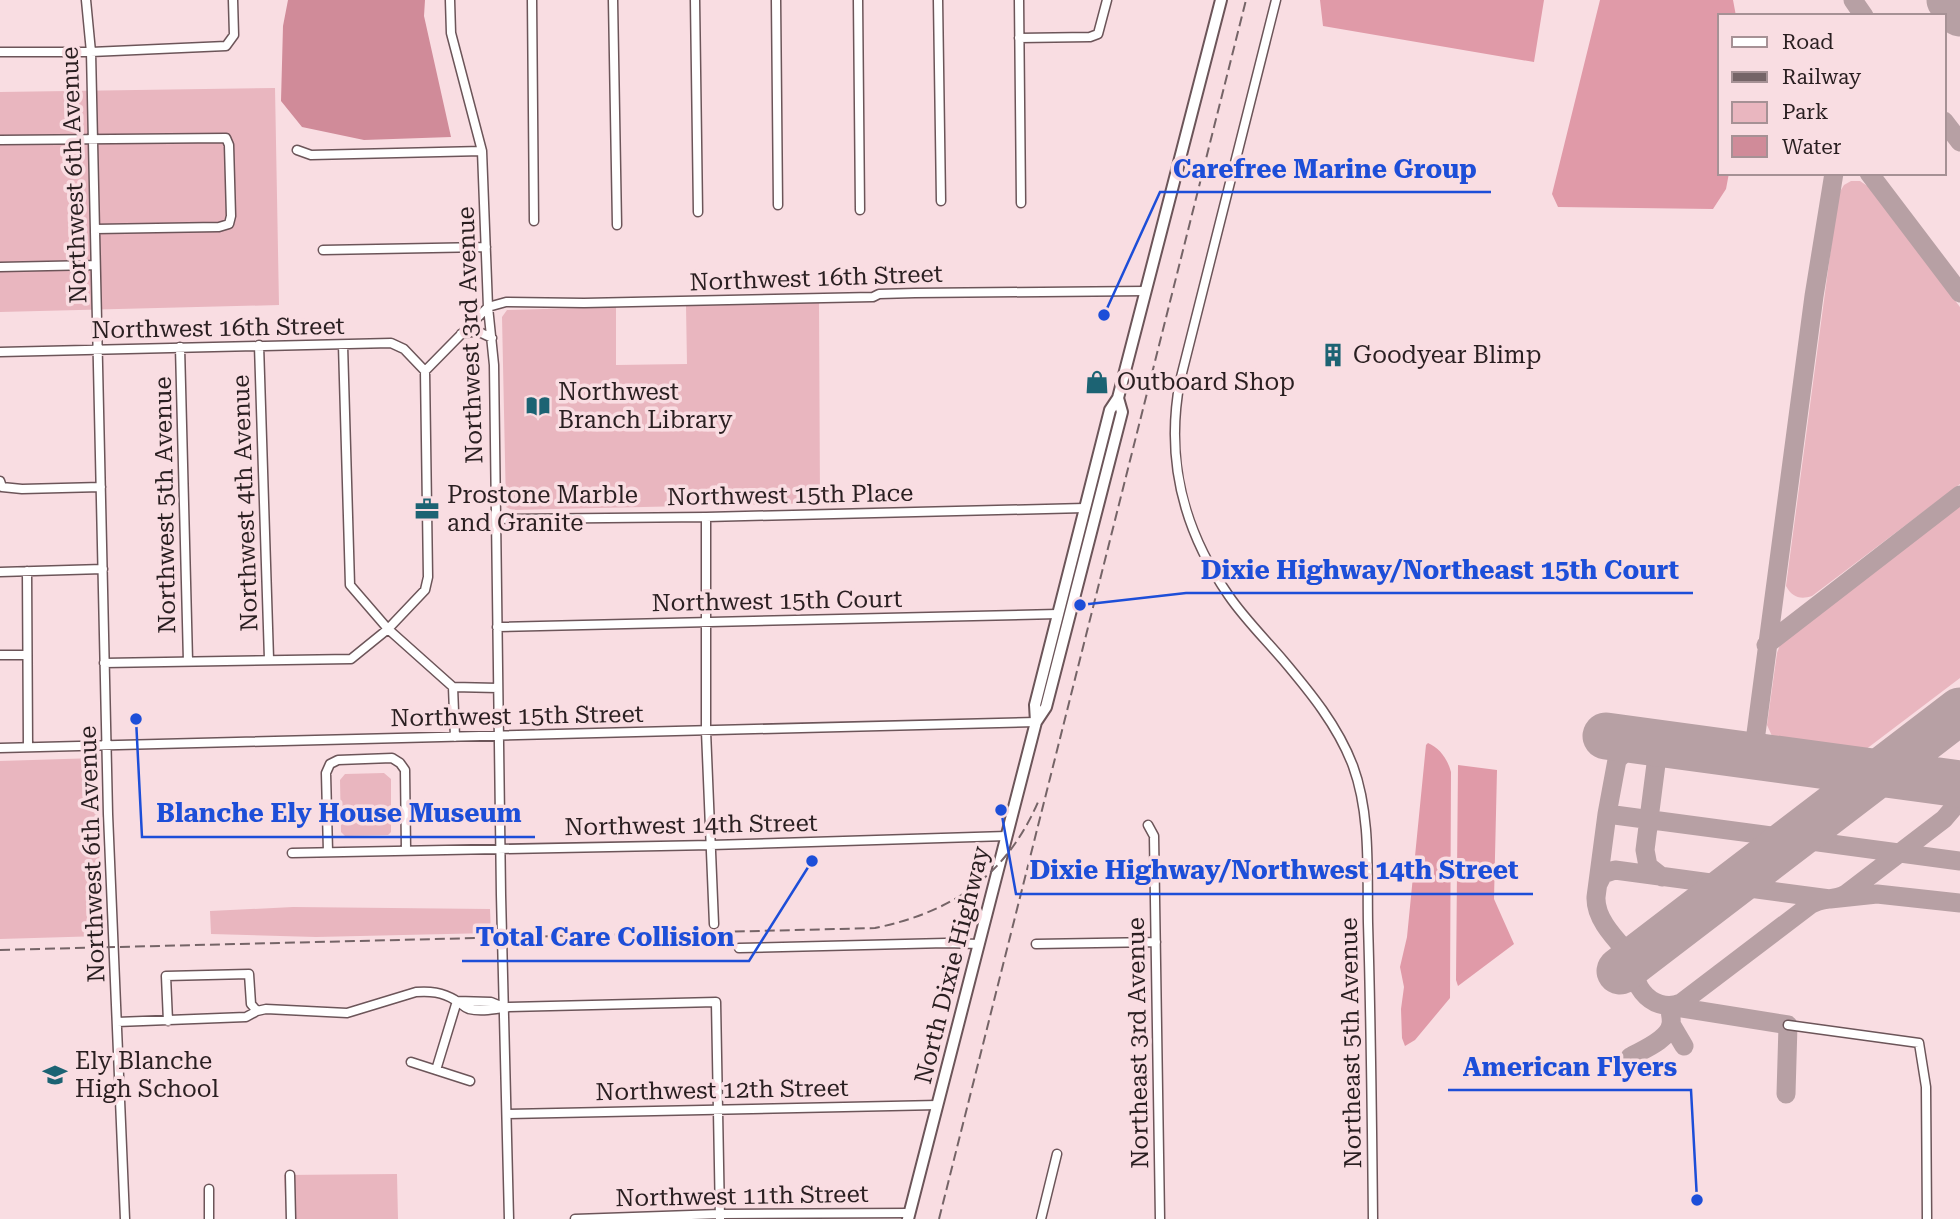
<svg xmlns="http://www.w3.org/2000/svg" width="1960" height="1219" font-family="'Roboto Serif',serif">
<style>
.green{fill:#e9b6bf}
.forest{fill:#e09aa8}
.water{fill:#d08b99}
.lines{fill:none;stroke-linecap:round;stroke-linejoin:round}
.taxiway{stroke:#b7a0a4;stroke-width:19}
.runway{stroke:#b7a0a4;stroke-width:47}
.minor-casing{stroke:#6c5559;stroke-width:11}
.major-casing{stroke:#6c5559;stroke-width:14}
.minor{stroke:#fff;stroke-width:8}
.major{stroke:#fff;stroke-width:10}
.rail{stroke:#756467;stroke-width:2;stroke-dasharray:10 5;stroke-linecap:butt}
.labels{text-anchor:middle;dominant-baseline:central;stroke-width:7;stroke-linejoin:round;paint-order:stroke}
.street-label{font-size:24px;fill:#2a1f21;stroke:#f9dde2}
.poi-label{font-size:24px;fill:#2a1f21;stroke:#f9dde2;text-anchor:start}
.leader{fill:none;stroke:#1d4ed8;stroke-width:2.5}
.callout-dot{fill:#1d4ed8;stroke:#f9dde2;stroke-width:2.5}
.callout-label{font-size:26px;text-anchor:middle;font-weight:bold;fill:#1d4ed8;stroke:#f9dde2;stroke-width:7;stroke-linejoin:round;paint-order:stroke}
</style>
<rect width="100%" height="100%" fill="#f9dde2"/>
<path class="green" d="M275,88L279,305L0,312V92Z
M1851,181H1860L1869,187L1960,307V484L1812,596C1800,600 1792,597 1786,586L1838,195L1844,185Z
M819,303L820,503L512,510L506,507L502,317L507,310L616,307V365L687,364L686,306Z
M1960,504V678L1861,753L1779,742L1772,736L1767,725L1777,653L1781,642Z
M96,758L102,936L0,939V761Z
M384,773L391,779V832L388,835L345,836L341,832L340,780L345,774Z
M293,907L490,909L491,933L316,937L211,934L210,911Z
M397,1174L398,1219H286L284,1175Z"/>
<path class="forest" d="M1320,0H1544L1534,62L1323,26Z
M1600,0H1733L1736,16H1720V173H1729L1726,189L1713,209L1558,207L1552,194Z
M1428,743C1440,748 1448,760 1451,772L1450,998L1415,1040L1405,1046L1402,1038L1401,1009L1404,987L1400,967L1407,937L1426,745Z
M1458,765L1497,770L1494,899L1514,944L1458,986L1456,980Z"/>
<path class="water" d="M288,0H425L424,16L451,137L364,140L302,127L281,101L283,26Z"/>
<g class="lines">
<path class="taxiway" d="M1853,0L1864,16
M1944,121L1960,142
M1869,173L1960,293
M1766,645L1960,495
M1753,756L1814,296L1834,173
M1607,814L1960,861
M1662,877L1648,866L1645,850L1656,764L1667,749L1678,746
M1598,884L1603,874L1615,870L1830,899L1877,894L1960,903
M1643,953C1620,977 1652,1016 1681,1003L1810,905C1821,897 1834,901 1846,894L1944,819L1960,800
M1634,960C1619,942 1595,921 1596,897L1607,814L1617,760L1629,748L1653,743
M1671,1024L1684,1046
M1628,1066L1630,1057C1642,1050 1669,1040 1671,1024C1672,1019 1670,1011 1669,1006L1788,1025L1786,1094"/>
<path class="runway" d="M1950,0L1960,13
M1606,736L1960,784
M1620,971L1960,711"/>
<g class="minor-casing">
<path id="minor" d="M86,0L91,52L108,814L125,1219
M450,0L451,33L482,151L488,307L494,365L501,895L509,1219
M532,0L534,221
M613,0L617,225
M695,0L698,212
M776,0L778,205
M858,0L860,210
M938,0L941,201
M1019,0L1021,203
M1276,0L1180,381C1165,460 1183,530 1229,596C1244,618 1265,639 1283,660C1310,692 1338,726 1353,766C1371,815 1367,872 1368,923C1371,1022 1372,1120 1373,1219
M1019,38L1090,37L1098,34L1107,0
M0,52H91L226,46L234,35L233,0
M0,140L226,138L229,145L231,216L229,224L219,227L95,229
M297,150L311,155L482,151
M323,250L486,247
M0,267L95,265
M461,334L477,331L492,338
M259,345L269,659
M343,345L350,585L388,629L453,687L498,688
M180,347L188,661
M0,352L391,343L404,349L425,371
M0,481L2,487L22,489L101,487
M706,517V731L714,924
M496,519L706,517L1085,508
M27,571L28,747
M0,572L103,569
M497,627L1058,614
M0,655H27
M104,663L351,659L388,629L425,590L428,577L425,371L488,307L506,302L584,303L873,297L879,294L915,293L1146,291
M453,687L455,737
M0,748L1036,722
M1148,825L1154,836L1160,1219
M328,852L326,773L330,764L338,760L392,758L400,763L405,770L406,850
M292,853L711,845L1007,836
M1036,944L1156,942
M739,948L946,943L979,944
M457,1001L491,1002L501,1006
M168,1021L166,976L249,974L251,1004L257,1011
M117,1022L246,1017L257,1011L266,1009L347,1013L416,992C430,991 442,992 455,1000C460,1002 463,1007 469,1009C481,1012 497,1009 509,1007L716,1002L720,1219
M1788,1025L1919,1043L1926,1087L1927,1219
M411,1062L470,1081
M436,1070L457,1001
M507,1114L938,1105
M290,1175L291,1219
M209,1189V1219
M575,1219L720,1214L910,1213
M1041,1219L1057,1154"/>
</g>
<g class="major-casing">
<path id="major" d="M1036,722L1046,707L1122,412L1118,398
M908,1219L1036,722L1035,705L1110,410L1118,398L1221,0"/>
</g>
<use href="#minor" class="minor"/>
<use href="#major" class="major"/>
<path class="rail" d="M0,950L875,928C952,912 1006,876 1038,802
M939,1219L1246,0"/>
</g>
<defs>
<g id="building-bare" transform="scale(1.89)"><path d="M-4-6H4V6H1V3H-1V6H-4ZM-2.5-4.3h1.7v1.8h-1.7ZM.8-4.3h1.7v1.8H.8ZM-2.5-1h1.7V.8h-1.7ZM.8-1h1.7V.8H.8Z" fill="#1c6373" stroke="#f9dde2" stroke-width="2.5" paint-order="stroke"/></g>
<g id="shop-bare" transform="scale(1.89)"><path d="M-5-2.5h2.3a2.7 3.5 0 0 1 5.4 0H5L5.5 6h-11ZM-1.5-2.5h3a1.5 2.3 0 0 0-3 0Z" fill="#1c6373" stroke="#f9dde2" stroke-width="2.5" paint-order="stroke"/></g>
<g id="library-bare" transform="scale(1.89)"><path d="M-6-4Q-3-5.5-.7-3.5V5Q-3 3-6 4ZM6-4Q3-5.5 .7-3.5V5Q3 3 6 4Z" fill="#1c6373" stroke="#f9dde2" stroke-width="2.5" paint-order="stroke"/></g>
<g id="office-bare" transform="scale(1.89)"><path d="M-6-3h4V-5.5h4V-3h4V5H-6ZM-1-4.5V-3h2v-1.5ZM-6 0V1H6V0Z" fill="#1c6373" stroke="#f9dde2" stroke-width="2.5" paint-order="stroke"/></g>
<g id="school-bare" transform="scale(1.89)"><path d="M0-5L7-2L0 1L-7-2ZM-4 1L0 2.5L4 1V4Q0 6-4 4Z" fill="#1c6373" stroke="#f9dde2" stroke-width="2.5" paint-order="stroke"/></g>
</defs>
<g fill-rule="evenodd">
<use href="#building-bare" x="1333" y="355"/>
<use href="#shop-bare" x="1097" y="382"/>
<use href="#library-bare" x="538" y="406"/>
<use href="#office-bare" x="427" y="509"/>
<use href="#school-bare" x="55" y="1075"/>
</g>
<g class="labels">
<g class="street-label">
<text transform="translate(74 175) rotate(-92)">Northwest 6th Avenue</text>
<text transform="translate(816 278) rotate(-2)">Northwest 16th Street</text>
<text transform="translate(218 328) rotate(-1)">Northwest 16th Street</text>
<text transform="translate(470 335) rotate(-92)">Northwest 3rd Avenue</text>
<text transform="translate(790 495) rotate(-1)">Northwest 15th Place</text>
<text transform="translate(245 503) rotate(-92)">Northwest 4th Avenue</text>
<text transform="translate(165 505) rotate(-91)">Northwest 5th Avenue</text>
<text transform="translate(777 601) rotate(-1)">Northwest 15th Court</text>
<text transform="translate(517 716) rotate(-1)">Northwest 15th Street</text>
<text transform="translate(691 825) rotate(-1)">Northwest 14th Street</text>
<text transform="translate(92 854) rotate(-92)">Northwest 6th Avenue</text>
<text transform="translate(952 965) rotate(-76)">North Dixie Highway</text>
<text transform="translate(1138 1043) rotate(-91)">Northeast 3rd Avenue</text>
<text transform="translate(1351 1043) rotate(-91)">Northeast 5th Avenue</text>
<text transform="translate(722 1090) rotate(-1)">Northwest 12th Street</text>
<text transform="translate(742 1196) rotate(-1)">Northwest 11th Street</text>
</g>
<g class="poi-label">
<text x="1353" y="355">Goodyear Blimp</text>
<text x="1117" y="382">Outboard Shop</text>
<text x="558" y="392">Northwest<tspan x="558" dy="28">Branch Library</tspan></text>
<text x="447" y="495">Prostone Marble<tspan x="447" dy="28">and Granite</tspan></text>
<text x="75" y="1061">Ely Blanche<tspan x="75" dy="28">High School</tspan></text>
</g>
</g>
<path class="leader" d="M1104 315L1160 192H1491M1080 605L1186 593H1693M136 719L142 837H535M1001 810L1016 894H1533M812 861L749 961H462M1697 1200L1691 1090H1448"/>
<g class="callout-dot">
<circle cx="1104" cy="315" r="7"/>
<circle cx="1080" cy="605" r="7"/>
<circle cx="136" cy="719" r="7"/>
<circle cx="1001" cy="810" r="7"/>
<circle cx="812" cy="861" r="7"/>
<circle cx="1697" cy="1200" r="7"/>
</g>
<g class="callout-label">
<text x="1325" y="178">Carefree Marine Group</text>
<text x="1440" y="579">Dixie Highway/Northeast 15th Court</text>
<text x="339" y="822">Blanche Ely House Museum</text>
<text x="1274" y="879">Dixie Highway/Northwest 14th Street</text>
<text x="605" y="946">Total Care Collision</text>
<text x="1570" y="1076">American Flyers</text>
</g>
<rect x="1718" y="14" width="228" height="161" fill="#f9dde2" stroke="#a69195" stroke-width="2"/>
<rect x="1732" y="37" width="35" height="10" fill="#ffffff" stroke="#a69195" stroke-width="2"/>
<text x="1782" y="49" font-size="21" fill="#2a1f21">Road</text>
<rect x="1732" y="72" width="35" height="10" fill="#756467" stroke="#a69195" stroke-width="2"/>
<text x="1782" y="84" font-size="21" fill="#2a1f21">Railway</text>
<rect x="1732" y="102" width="35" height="21" fill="#e9b6bf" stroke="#a69195" stroke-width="2"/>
<text x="1782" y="119" font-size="21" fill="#2a1f21">Park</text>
<rect x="1732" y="136" width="35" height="21" fill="#d08b99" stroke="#a69195" stroke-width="2"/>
<text x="1782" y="154" font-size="21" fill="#2a1f21">Water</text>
</svg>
